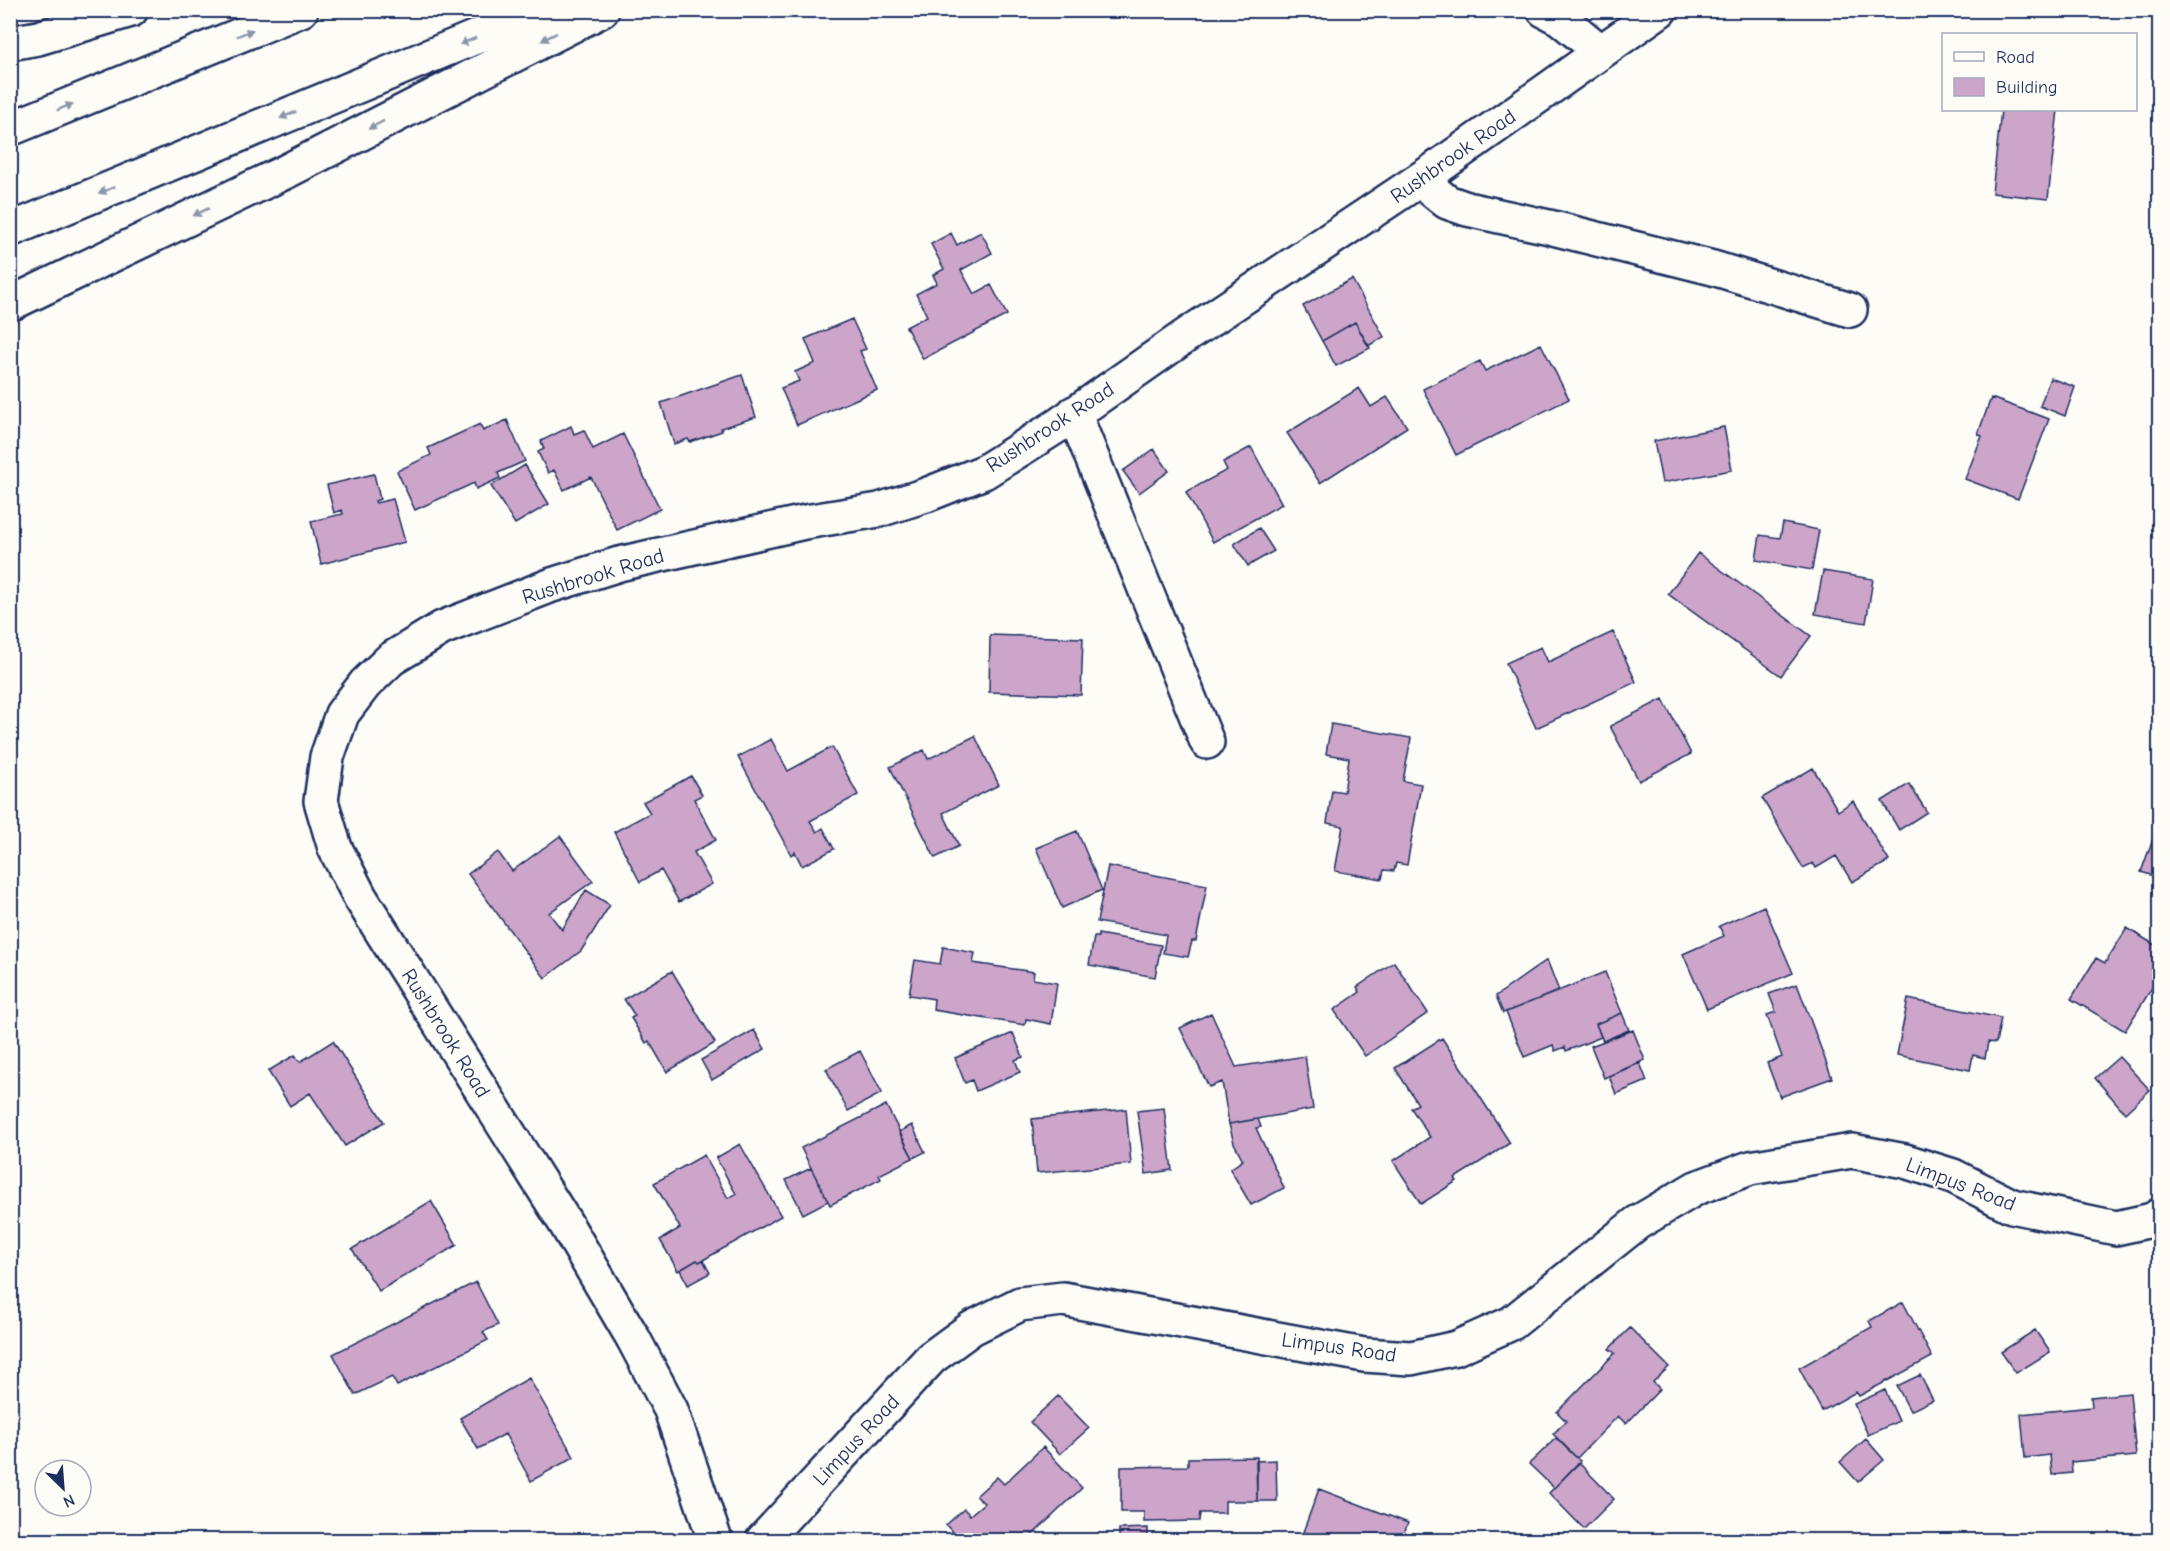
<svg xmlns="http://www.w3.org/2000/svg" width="2170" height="1551" font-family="'Comic Neue',sans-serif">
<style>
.building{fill:#cda4ca;stroke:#1b2f5e;stroke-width:1.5}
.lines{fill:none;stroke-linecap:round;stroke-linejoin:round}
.minor-casing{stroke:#1b2f5e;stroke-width:38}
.highway-casing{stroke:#1b2f5e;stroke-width:38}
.minor{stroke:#fdfcf7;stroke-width:33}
.highway{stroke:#fdfcf7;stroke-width:33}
.oneway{fill:#8c96aa}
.labels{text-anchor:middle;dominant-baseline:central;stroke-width:4.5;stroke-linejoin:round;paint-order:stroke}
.street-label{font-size:21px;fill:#1b2f5e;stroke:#fdfcf7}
</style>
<rect width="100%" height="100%" fill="#fdfcf7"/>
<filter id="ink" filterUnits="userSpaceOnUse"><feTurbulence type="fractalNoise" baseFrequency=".0167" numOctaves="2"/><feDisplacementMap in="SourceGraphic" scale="12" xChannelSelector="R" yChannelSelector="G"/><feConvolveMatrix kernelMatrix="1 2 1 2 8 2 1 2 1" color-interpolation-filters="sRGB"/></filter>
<g filter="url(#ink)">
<path class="building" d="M2001,110H2058L2048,199L1992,193Z
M981,232L992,253L961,270L974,294L991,285L1007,315L923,359L906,327L927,316L916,294L937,283L933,275L944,269L931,244L951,233L957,245Z
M1352,279L1384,337L1368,346L1355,322L1322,341L1303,306Z
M852,319L866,349L860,351L877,390L797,425L781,388L799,381L795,372L815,363L805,339Z
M1355,322L1370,348L1336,366L1322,341Z
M1541,344L1569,399L1456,455L1423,389L1480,361L1485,371Z
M742,375L756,417L721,428L722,431L690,442L688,439L674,444L661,403Z
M2050,378L2075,387L2065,416L2040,406Z
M1359,388L1371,407L1387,397L1407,427L1320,483L1287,433Z
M1991,398L2049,419L2018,499L1965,479L1982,436L1978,434Z
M507,420L525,461L498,473L500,478L476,489L474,483L415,510L397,471L431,455L428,448L480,424L483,431Z
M571,426L574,434L584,430L593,449L623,434L660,509L617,530L591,477L564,490L554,470L548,473L538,452L544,449L541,441Z
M1724,427L1732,470L1662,483L1654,441Z
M1251,447L1282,504L1213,542L1186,492L1227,470L1223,462Z
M1154,449L1169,471L1139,493L1123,471Z
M525,465L549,504L515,524L491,486Z
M374,474L380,499L375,501L376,503L393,499L405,542L321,564L311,521L343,514L342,510L334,513L327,485Z
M1783,523L1819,530L1812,570L1756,560L1760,535L1780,538Z
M1259,528L1274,551L1248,566L1234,544Z
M1698,553L1811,636L1781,676L1668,594Z
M1823,571L1873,579L1866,623L1815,614Z
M1613,632L1636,682L1536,728L1506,663L1541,647L1548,662Z
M990,635L1083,638L1081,695L989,692Z
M1663,699L1691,754L1639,781L1610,726Z
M1331,724L1411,738L1403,781L1421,784L1407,865L1396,863L1394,871L1384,870L1382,879L1335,871L1343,826L1327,823L1332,790L1344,792L1349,758L1326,754Z
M975,736L999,785L943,813L959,846L935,858L890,767L924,750L928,759Z
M771,739L788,771L832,747L858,795L810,821L817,832L823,828L834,849L802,866L795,852L791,855L738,757Z
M1813,768L1838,811L1853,801L1889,861L1852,882L1836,856L1816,868L1813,863L1803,868L1762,798Z
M691,776L702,795L694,799L716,840L694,852L712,884L679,902L661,870L640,882L614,832L650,813L643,802Z
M1909,784L1927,812L1899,830L1882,801Z
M2160,819V878L2141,872Z
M1077,831L1102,890L1062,908L1036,848Z
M560,836L593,881L549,913L562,930L586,890L610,905L581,951L545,978L468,874L498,852L512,871Z
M1108,866L1207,885L1196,941H1192L1188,957L1163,953L1166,935L1097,922Z
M1764,906L1793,973L1707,1009L1683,954L1724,936L1719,926Z
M2127,928L2160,948V975L2125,1031L2071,999L2096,958L2105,963Z
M1098,934L1161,945L1155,977L1089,965L1094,937H1098Z
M943,947L975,953L973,963L1034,972L1033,979L1057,983L1051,1024L1026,1019L1025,1025L933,1010L934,999L909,995L915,960L940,964Z
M1547,960L1559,991L1503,1013L1496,996Z
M1394,962L1428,1013L1365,1056L1334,1010L1360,992L1357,987Z
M672,971L715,1043L667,1072L649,1041L646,1043L631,1018L635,1016L624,999Z
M1605,972L1622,1013L1596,1024L1601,1037L1566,1051L1565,1047L1555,1051L1553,1045L1524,1057L1506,1012Z
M1797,984L1832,1078L1780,1097L1767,1063L1782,1057L1767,1015L1776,1012L1769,994Z
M1908,999L2001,1018L1996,1043L1988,1042L1985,1058L1973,1055L1970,1070L1897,1055Z
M1211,1013L1236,1067L1305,1056L1313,1109L1229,1124L1222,1082L1209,1087L1180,1028Z
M1622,1013L1629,1030L1603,1041L1596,1024Z
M754,1030L765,1049L712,1080L701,1060Z
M1633,1030L1645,1060L1604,1078L1591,1046Z
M1013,1033L1023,1057L1015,1060L1020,1072L976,1091L972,1080L965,1083L955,1058Z
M1442,1038L1510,1143L1455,1178L1457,1181L1421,1204L1393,1161L1430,1137L1411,1108L1418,1104L1395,1068Z
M333,1041L384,1122L345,1146L310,1093L290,1106L268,1071L295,1055L300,1062Z
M860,1051L882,1093L848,1111L826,1069Z
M2119,1057L2150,1090L2125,1113L2095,1078Z
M1640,1063L1647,1081L1616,1094L1609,1076Z
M886,1105L913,1158L879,1175L881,1179L830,1205L801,1148Z
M1164,1108L1172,1170L1146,1174L1137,1111Z
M1126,1109L1131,1164L1037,1173L1032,1119Z
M1258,1119L1261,1127L1256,1128L1284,1188L1251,1205L1230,1169L1243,1160L1234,1143L1229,1124Z
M912,1125L925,1152L913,1158L899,1132Z
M740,1144L781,1216L703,1260L699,1262L697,1260L678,1271L660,1240L680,1228L654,1183L704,1155L728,1198L736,1194L716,1158Z
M811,1168L828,1201L803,1214L786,1180Z
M431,1201L457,1245L379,1291L352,1249Z
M697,1260L699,1262L703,1260L710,1273L688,1285L680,1270Z
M476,1282L498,1325L483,1332L488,1340L397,1386L392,1377L355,1395L333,1354Z
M1903,1302L1932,1357L1859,1396L1856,1392L1822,1411L1799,1368L1872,1327L1869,1321Z
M1630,1328L1669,1367L1653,1382L1660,1389L1626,1424L1618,1416L1577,1458L1553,1434L1566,1421L1557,1412L1615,1353L1609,1349Z
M2035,1330L2050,1352L2016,1373L2001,1352Z
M1920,1375L1933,1400L1910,1411L1897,1386Z
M529,1378L574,1457L531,1481L505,1434L478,1449L460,1418Z
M1885,1390L1899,1421L1868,1435L1854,1404Z
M2130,1393L2136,1456L2071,1462L2072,1473L2052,1475L2050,1455L2025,1458L2021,1414L2092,1407L2091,1397Z
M1058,1396L1089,1428L1060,1454L1030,1422Z
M1556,1438L1580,1461L1554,1488L1529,1464Z
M1866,1439L1884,1460L1858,1482L1840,1462Z
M1043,1447L1082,1488L1027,1540H960L946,1525L964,1509L970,1515L984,1503L976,1496L997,1477L1004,1484Z
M1257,1457V1501H1225V1513H1200L1199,1521L1144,1522V1512H1121V1467L1188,1466V1458Z
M1276,1460L1277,1501H1257L1256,1461Z
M1579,1463L1614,1499L1584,1529L1549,1493Z
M1319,1489L1408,1523L1401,1540H1325L1303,1532Z
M1148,1528V1540H1119V1529Z"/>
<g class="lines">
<g class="minor-casing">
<path id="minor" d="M1544,10L1561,19L1601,52
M1420,180L1447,202L1467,209L1549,227L1713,268L1850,310
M1074,413L1207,742
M715,1540L671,1410L633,1338L566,1224L360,897L335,848L321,801L327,757L342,714L365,684L391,659L442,628L552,585L619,564L805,522L879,510L926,495L984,472L1057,426L1184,337L1434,170L1660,10
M763,1540L931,1358L972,1328L1020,1304L1063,1299L1364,1355L1411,1358L1456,1348L1512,1323L1637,1223L1696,1188L1750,1168L1852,1151L1905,1161L1953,1176L2012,1206L2116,1228L2152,1220L2160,1215"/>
</g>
<g class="highway-casing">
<path id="highway" d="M10,43L38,38L131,10
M10,129L301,10
M10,230L541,10
M10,304L287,171L602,10"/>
</g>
<use href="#minor" class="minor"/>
<use href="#highway" class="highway"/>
</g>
<defs><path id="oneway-solid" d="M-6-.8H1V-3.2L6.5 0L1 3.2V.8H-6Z" transform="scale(1.5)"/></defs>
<g class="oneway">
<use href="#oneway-solid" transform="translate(245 33) rotate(-22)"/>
<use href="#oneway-solid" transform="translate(549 37) rotate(153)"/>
<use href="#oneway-solid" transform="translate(468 41) rotate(158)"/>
<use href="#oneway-solid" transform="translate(65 107) rotate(-22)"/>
<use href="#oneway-solid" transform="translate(288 115) rotate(158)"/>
<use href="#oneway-solid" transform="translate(376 125) rotate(153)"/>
<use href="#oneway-solid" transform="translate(107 190) rotate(158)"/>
<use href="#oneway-solid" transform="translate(201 212) rotate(154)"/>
</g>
</g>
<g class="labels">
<g class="street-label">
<text transform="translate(1453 156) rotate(-35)">Rushbrook Road</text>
<text transform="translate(1050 427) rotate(-33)">Rushbrook Road</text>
<text transform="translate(593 576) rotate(-17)">Rushbrook Road</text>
<text transform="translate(446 1033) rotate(58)">Rushbrook Road</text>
<text transform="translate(1961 1184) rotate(21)">Limpus Road</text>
<text transform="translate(1339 1347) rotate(8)">Limpus Road</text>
<text transform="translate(856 1440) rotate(-47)">Limpus Road</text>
</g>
</g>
<rect width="2170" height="1551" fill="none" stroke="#fdfcf7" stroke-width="36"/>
<rect x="18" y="18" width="2134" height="1515" fill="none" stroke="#1b2f5e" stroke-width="2" filter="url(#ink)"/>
<rect x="1942" y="33" width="195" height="78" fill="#fdfcf7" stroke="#a3aaba" stroke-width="1.5"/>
<rect x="1954" y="52" width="30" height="9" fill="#fdfcf7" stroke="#a3aaba" stroke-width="1.5"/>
<text x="1996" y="63" font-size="18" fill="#1b2f5e">Road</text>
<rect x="1954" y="78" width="30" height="18" fill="#cda4ca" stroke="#a3aaba" stroke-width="1.5"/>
<text x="1996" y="93" font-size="18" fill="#1b2f5e">Building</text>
<g transform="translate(63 1488) rotate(155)"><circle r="28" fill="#fdfcf7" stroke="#a3aaba" stroke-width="1.5"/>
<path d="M0-4.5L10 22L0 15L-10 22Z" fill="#1b2f5e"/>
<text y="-9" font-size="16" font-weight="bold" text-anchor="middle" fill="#1b2f5e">N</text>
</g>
</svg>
